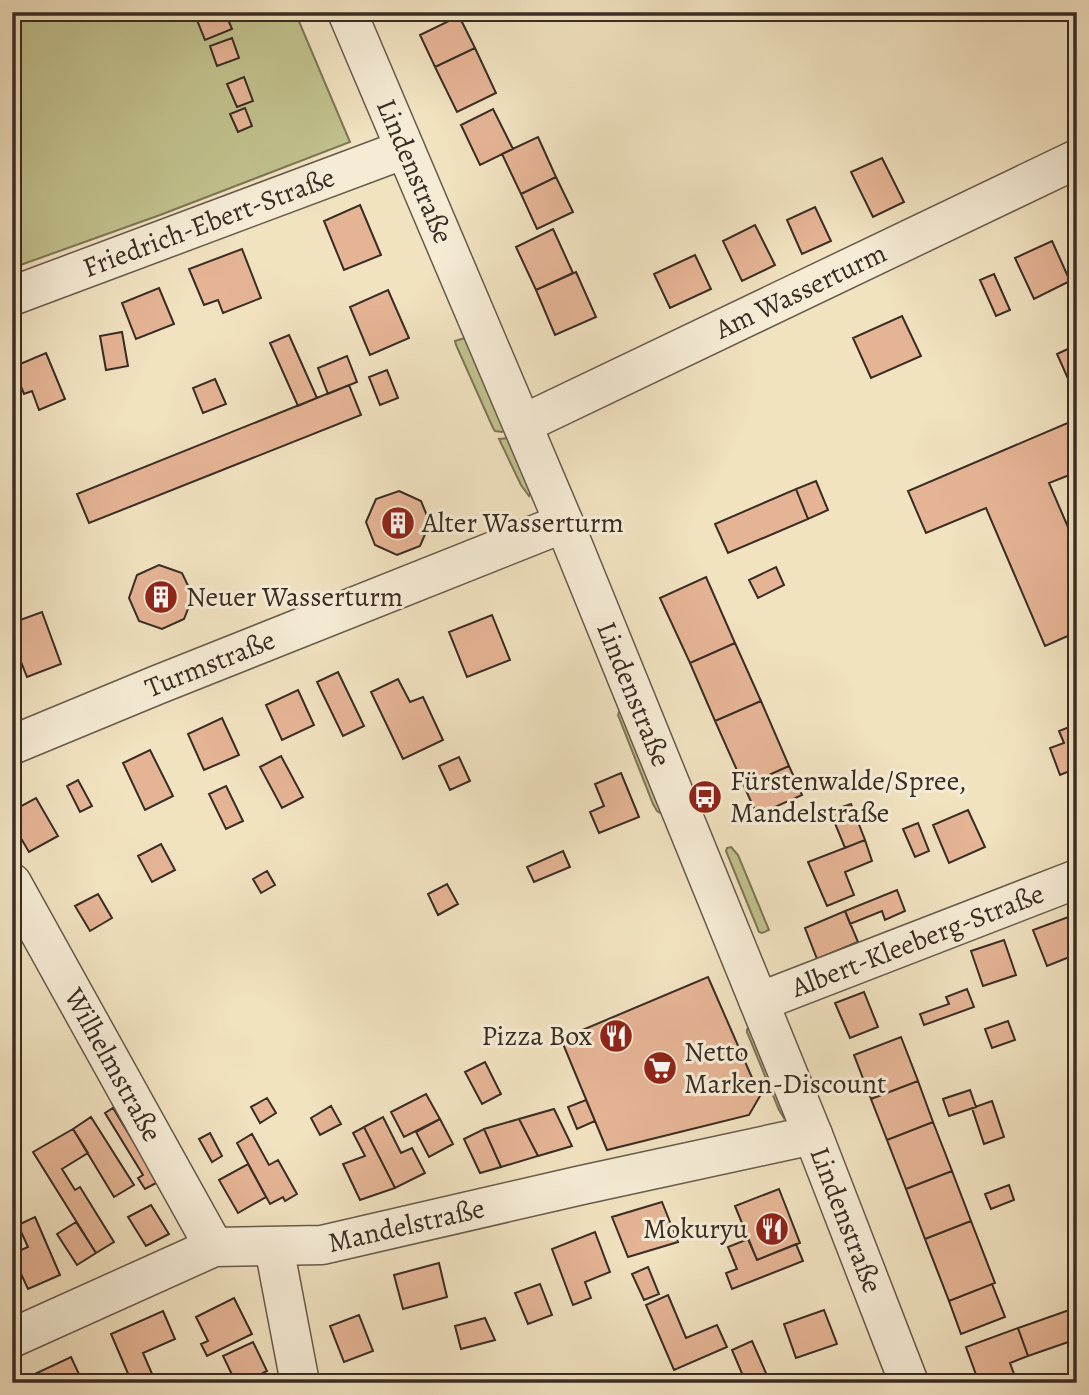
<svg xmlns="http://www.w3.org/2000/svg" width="1089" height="1395" font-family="Alegreya,serif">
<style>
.green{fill:#c1c18d;stroke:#7d7658;stroke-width:2}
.building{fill:#e5b495;stroke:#392c24;stroke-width:2}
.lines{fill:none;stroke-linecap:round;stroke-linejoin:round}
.minor-casing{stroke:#675a4b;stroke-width:41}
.minor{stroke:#f6ecd6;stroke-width:38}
.labels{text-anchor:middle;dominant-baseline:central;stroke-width:6;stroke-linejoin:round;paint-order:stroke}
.street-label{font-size:28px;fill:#392c24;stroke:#f6ecd6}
.poi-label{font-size:28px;fill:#392c24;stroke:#f6ecd6;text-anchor:start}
</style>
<rect width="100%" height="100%" fill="#f1e2c0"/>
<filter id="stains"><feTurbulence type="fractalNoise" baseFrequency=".00286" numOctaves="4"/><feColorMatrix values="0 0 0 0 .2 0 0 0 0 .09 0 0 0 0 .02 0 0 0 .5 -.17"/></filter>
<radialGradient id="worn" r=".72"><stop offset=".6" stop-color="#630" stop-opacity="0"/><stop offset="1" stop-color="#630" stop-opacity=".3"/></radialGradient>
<path class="green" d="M12,12H295L350,142L160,215L12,268Z
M468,337L507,429L502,432L495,431L493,428L456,345L455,341Z
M511,438L531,491L529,496L521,485L499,439Z
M619,712H623L663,810L660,813L657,811L653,804L618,715Z
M731,847L738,855L769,930L762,933L759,932L726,851L727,848Z
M749,1028L787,1111L784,1118L779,1110L747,1032V1029Z"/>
<path class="building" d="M217,12H225L232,29L205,40L197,20Z
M459,16L475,48L435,67L420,35Z
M232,38L239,58L217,66L210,46Z
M475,48L496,93L457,112L435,67Z
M244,77L253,101L237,107L227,84Z
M245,108L252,126L238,132L230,114Z
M493,109L513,149L480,165L461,125Z
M538,137L556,177L521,194L502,154Z
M882,158L904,202L873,217L851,172Z
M556,177L573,212L537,229L521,194Z
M360,205L381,255L344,270L324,221Z
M815,207L831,241L802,254L787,220Z
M755,225L775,265L742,281L723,241Z
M553,229L573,273L536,290L516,247Z
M1052,241L1070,281L1034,299L1015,258Z
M242,249L261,298L223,313L218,300L204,305L189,269Z
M695,255L711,289L670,308L654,274Z
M576,272L596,317L555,335L536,290Z
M994,274L1010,310L996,316L980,280Z
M159,288L174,324L136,339L122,303Z
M388,290L409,338L370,355L350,307Z
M902,316L921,356L871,378L853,338Z
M122,332L128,366L106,370L100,336Z
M289,335L317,398L298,406L270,343Z
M1074,346L1077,353V388L1073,390L1057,354Z
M46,353L65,399L39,410L32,391L24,394L13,367Z
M347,356L357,382L328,394L318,368Z
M387,370L398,398L380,405L369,377Z
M215,379L226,404L203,413L193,388Z
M349,385L361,415L89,523L77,494Z
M1077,419V472L1049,483L1077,548V632L1045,646L986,508L926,533L908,491Z
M816,481L828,510L808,519L796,489Z
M796,489L808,519L728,553L715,524Z
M399,491L421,501L430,523L420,546L397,555L375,545L366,522L376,499Z
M159,565L182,573L193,596L184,619L162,629L139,621L129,598L137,575Z
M776,567L784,585L758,598L749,580Z
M706,577L735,643L690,663L660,598Z
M42,612L61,664L27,677L12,639V623Z
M492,615L510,660L467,677L449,632Z
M735,643L761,701L715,721L690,663Z
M338,672L364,726L343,736L317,682Z
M398,679L410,702L423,697L443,740L403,759L371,692Z
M298,690L314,725L282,740L266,705Z
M761,701L789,766L744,786L715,721Z
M222,718L239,755L204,770L188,734Z
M1077,724V768L1060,775L1050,748L1064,743L1059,731Z
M150,750L173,796L145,810L123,763Z
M281,756L303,797L282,808L260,767Z
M459,757L470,781L450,790L439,766Z
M789,766L802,795L757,815L744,786Z
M621,773L639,817L599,833L590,812L604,806L595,784Z
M78,780L92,806L80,812L67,786Z
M226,786L243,821L226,829L209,794Z
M36,798L58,836L29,852L12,823V811Z
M851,804L865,840L845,848L830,811Z
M968,810L985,847L949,863L933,825Z
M918,823L929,851L915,857L903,829Z
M865,840L872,861L845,872L854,895L827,906L808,862Z
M161,844L175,870L152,882L138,856Z
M563,851L570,867L534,882L527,867Z
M267,871L275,885L261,893L253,879Z
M447,884L458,904L438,915L428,894Z
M897,890L905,911L885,920L882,911L850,924L845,911Z
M98,894L112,918L90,931L75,906Z
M845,911L858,942L817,959L805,928Z
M1071,916L1077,929V954L1047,966L1033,930Z
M1004,940L1016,975L983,986L971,951Z
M708,977L760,1096L749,1115L607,1150L561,1039Z
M967,989L974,1007L924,1025L920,1014L949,1004L946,997Z
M864,992L878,1027L850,1038L835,1003Z
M1008,1021L1015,1040L992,1048L985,1029Z
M901,1037L918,1081L871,1099L854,1055Z
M485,1062L501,1094L482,1104L465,1072Z
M918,1081L933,1122L887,1140L871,1099Z
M970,1090L976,1107L949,1116L943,1099Z
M426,1094L440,1119L404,1137L391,1112Z
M267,1098L276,1113L260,1123L251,1107Z
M586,1100L595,1121L577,1129L568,1107Z
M992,1101L1004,1137L984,1144L972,1108Z
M331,1106L341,1124L320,1135L311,1118Z
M113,1108L158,1182L145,1189L138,1178L143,1175L105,1113Z
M554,1109L572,1146L538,1156L519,1119Z
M91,1117L134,1185L114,1197L73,1129Z
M383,1117L401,1153L412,1148L425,1173L395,1188L364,1127Z
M440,1119L453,1144L429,1157L416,1132Z
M519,1119L538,1156L501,1167L484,1129Z
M933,1122L952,1171L906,1189L887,1140Z
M364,1127L395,1188L360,1200L343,1164L365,1156L353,1133Z
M73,1129L88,1153L62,1169L75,1190L80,1187L114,1242L96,1253L33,1152Z
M484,1129L501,1167L480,1173L464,1139Z
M210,1133L222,1156L212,1162L199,1139Z
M252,1134L269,1165L278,1160L297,1194L285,1201L283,1197L270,1204L237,1143Z
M248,1164L266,1197L238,1213L219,1180Z
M952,1171L971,1221L925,1239L906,1189Z
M1009,1185L1014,1200L991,1209L985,1194Z
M779,1189L800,1243L757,1260L735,1206Z
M662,1202L678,1242L628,1257L612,1217Z
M151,1205L169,1234L146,1246L128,1217Z
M35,1217L60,1275L28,1289L12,1254L28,1247L18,1225Z
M971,1221L995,1283L949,1301L925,1239Z
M76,1222L96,1253L77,1265L57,1234Z
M595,1232L610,1272L585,1282L591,1298L573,1305L552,1249Z
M748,1239L757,1260L796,1244L803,1261L732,1289L726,1273L737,1269L728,1247Z
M439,1263L447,1297L403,1309L394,1275Z
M648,1267L659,1294L644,1300L632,1274Z
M540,1284L552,1315L528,1324L515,1293Z
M992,1284L1005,1317L961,1334L949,1301Z
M668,1295L686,1338L717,1325L727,1347L674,1370L646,1305Z
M234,1298L252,1334L207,1356L201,1344L208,1341L196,1317Z
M1072,1309L1077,1321V1339L1028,1356L1018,1328Z
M824,1310L837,1344L796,1358L784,1324Z
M163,1311L175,1339L143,1353L156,1383H132L111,1334Z
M359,1315L373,1351L344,1362L330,1326Z
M485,1318L495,1340L461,1349L455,1326Z
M1018,1328L1028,1356L1010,1363L1014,1374L988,1383H979L966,1347Z
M752,1341L769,1380L762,1383H746L732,1350Z
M253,1342L267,1371L243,1383H236L223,1356Z
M71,1357L83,1383H26L24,1379Z"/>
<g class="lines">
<g class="minor-casing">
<g id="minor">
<path id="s1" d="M347,12L564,523L813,1135L909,1383"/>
<path id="s2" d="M12,296L405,149"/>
<path id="s3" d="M523,424L1077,159"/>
<path id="s4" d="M12,745L157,685L564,523"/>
<path id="s5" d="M12,883L214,1247"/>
<path id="s6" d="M759,1002L1077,879"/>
<path d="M274,1247L300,1383"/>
<path id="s7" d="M12,1338L214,1247L322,1245L582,1185L813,1135"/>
</g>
</g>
<use href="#minor" class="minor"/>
</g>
<defs>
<g id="building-disc" transform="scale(1.75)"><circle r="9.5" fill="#8f2418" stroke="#f6ecd6"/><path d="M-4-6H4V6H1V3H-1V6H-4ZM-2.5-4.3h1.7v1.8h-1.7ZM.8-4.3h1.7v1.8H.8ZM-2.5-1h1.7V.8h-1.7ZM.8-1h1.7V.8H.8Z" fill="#fff"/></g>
<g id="bus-disc" transform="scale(1.75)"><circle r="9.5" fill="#8f2418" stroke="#f6ecd6"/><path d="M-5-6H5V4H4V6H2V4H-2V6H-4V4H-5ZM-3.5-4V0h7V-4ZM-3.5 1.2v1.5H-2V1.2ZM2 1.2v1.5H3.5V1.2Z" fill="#fff"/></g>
<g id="restaurant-disc" transform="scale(1.75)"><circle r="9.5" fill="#8f2418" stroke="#f6ecd6"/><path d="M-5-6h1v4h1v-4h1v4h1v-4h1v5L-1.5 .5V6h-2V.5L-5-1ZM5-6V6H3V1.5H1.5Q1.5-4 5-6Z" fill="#fff"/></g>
<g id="supermarket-disc" transform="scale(1.75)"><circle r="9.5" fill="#8f2418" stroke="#f6ecd6"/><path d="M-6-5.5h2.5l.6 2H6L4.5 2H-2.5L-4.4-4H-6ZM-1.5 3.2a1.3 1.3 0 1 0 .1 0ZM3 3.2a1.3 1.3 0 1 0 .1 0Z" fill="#fff"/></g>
</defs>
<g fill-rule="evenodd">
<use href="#building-disc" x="398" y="523"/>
<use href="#building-disc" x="161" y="597"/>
<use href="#bus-disc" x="705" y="797"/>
<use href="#restaurant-disc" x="616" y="1036"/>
<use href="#supermarket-disc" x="660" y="1068"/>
<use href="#restaurant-disc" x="772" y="1229"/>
</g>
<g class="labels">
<g class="street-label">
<text stroke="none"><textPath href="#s1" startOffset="173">Lindenstraße</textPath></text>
<text stroke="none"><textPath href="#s2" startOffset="210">Friedrich-Ebert-Straße</textPath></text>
<text stroke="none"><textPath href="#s3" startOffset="308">Am Wasserturm</textPath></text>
<text stroke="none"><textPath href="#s4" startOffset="214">Turmstraße</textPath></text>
<text stroke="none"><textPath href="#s1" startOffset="740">Lindenstraße</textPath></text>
<text stroke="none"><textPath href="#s6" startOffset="170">Albert-Kleeberg-Straße</textPath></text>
<text stroke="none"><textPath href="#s5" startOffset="208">Wilhelmstraße</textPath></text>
<text stroke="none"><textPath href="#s1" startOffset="1307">Lindenstraße</textPath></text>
<text stroke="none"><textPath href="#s7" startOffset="416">Mandelstraße</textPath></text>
</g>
<g class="poi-label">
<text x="422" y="523">Alter Wasserturm</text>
<text x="186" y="597">Neuer Wasserturm</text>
<text x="730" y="781">Fürstenwalde/Spree,<tspan x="730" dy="32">Mandelstraße</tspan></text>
<text x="592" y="1036" text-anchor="end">Pizza Box</text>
<text x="684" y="1052">Netto<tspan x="684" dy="32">Marken-Discount</tspan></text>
<text x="748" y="1229" text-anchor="end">Mokuryu</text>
</g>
</g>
<rect width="1089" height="1395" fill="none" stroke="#f1e2c0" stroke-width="42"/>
<rect x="14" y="14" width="1061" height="1367" fill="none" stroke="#392c24" stroke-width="3.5"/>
<rect x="21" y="21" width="1047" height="1353" fill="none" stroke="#392c24" stroke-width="2"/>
<rect width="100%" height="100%" filter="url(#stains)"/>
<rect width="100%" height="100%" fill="url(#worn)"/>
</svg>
